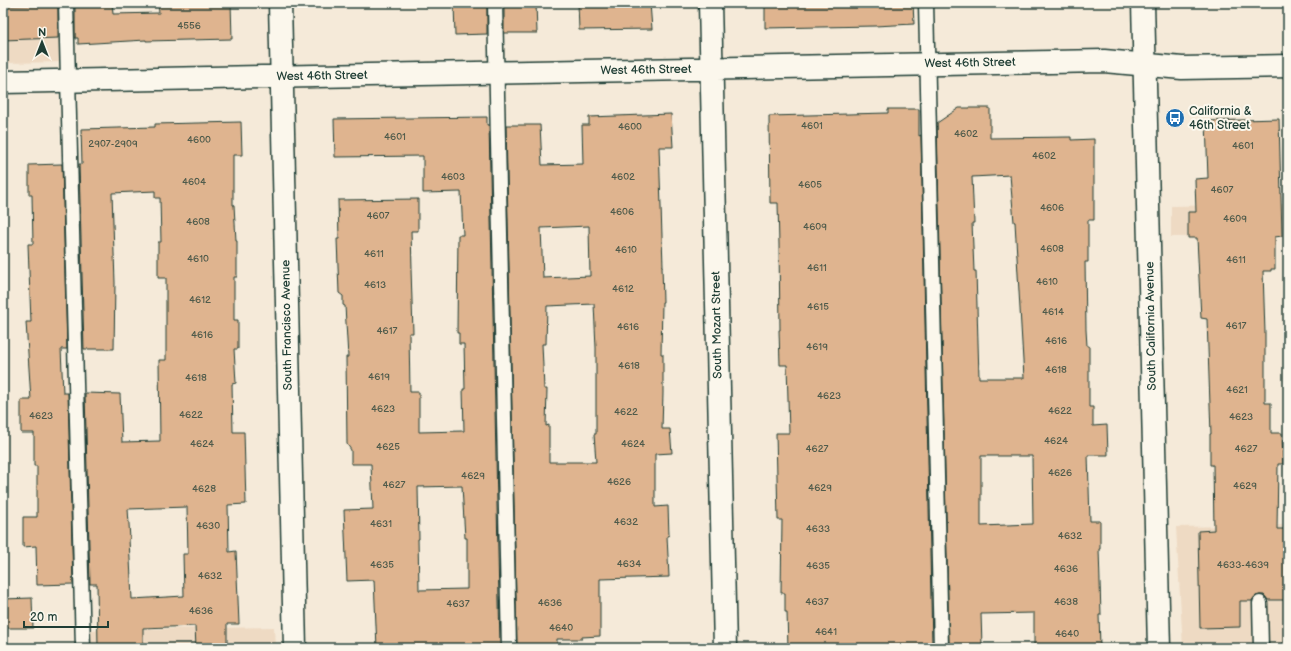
<svg xmlns="http://www.w3.org/2000/svg" width="1291" height="651" font-family="'Balsamiq Sans',sans-serif">
<style>
.built{fill:#eedac3}
.building{fill:#dfb48f;stroke:#1f3d34;fill-rule:evenodd}
.lines{fill:none;stroke-linecap:round;stroke-linejoin:round}
.service-casing{stroke:#1f3d34;stroke-width:17}
.minor-casing{stroke:#1f3d34;stroke-width:25}
.secondary-casing{stroke:#1f3d34;stroke-width:25}
.service{stroke:#fbf7ec;stroke-width:14}
.minor{stroke:#fbf7ec;stroke-width:22}
.secondary{stroke:#fbf7ec;stroke-width:22}
.labels{text-anchor:middle;dominant-baseline:central;stroke-width:4;stroke-linejoin:round;paint-order:stroke}
.number-label{font-size:10px;fill:#4f5b4b}
.street-label{font-size:12px;fill:#1f3d34;stroke:#fbf7ec}
.poi-label{font-size:12px;fill:#1f3d34;stroke:#fbf7ec;text-anchor:start}
</style>
<rect width="100%" height="100%" fill="#f5ead9"/>
<filter id="ink" filterUnits="userSpaceOnUse"><feTurbulence type="fractalNoise" baseFrequency=".025" numOctaves="2"/><feDisplacementMap in="SourceGraphic" scale="8" xChannelSelector="R" yChannelSelector="G"/><feConvolveMatrix kernelMatrix="1 2 1 2 8 2 1 2 1" color-interpolation-filters="sRGB"/></filter>
<g filter="url(#ink)">
<path class="built" d="M3,3H66L68,62L3,63Z
M1288,204V236L1171,237V206Z
M1288,525V648H1183L1176,527Z
M274,627L275,648H83L82,630Z"/>
<path class="building" d="M75,3H112L113,14L159,13L158,3H231L232,39L146,41V40L78,44V38H75Z
M487,3V34L455,35L454,4Z
M504,3H536L537,33H504Z
M578,3H650L652,29L579,30Z
M765,3H913L914,24L875,26L765,28Z
M58,4V38L3,40V6Z
M959,108H990V138L1071,137V140L1094,139V220H1088V262H1085L1086,330L1087,346H1089V407H1093V426L1107,425L1108,455H1088L1090,521H1100V549H1099L1101,615H1099L1100,646L1034,648V613L981,614L982,646L952,647L951,646H949L937,123ZM1010,175L1014,222H1015L1024,378H979L976,271H974L972,223H974L972,177ZM981,456H1032L1033,524L981,526Z
M888,109H919V136L921,135L932,646L864,645V648H788L787,612H785V593H781L782,520H778L776,433H789L787,365H780L779,330H780L779,245L778,203H770L769,116L888,113Z
M671,114L673,147H659L663,266H662L663,302H662L661,354H663V393L662,429H670L672,453L655,454V507L668,506L669,536H667L669,577L600,579V636L582,637V639H557V648H517L506,125H540L542,165L583,164L582,125H589V117ZM589,226L590,276L543,278L541,228ZM594,304L596,348V434H594L596,462H549V425L546,426L547,389H544L542,344H546L547,306Z
M487,117V125H489L500,648H377L374,580L347,581L344,510L373,509L371,464H351V450L347,444L346,357H348L345,306L343,305V296L339,293L337,239H339L338,200L418,199V231H411L412,269H411L413,333H409L410,392H419V432L464,431L463,389H465L464,344H459V333H457L458,235H463L461,192L423,193V156L335,157L334,119ZM462,486L465,538H467V589L419,590L418,539H419L418,487Z
M1279,119L1282,236L1275,237V269H1271V271H1263L1265,333V403H1271V433H1282L1283,464H1278L1277,529H1288V600H1268L1264,595H1260L1256,596L1252,601H1240V627L1200,628L1198,531L1214,530L1213,465H1210V434H1211L1207,319L1201,318L1197,238H1188V212H1196L1195,179L1208,178L1206,121Z
M241,122L242,155H233V205H234L236,241H237V277H234V320H238V349H234L236,383L232,384L233,432H244L246,504L228,505L229,552L236,551L239,624H227V648H196L195,626L143,628V648H98L97,584H90L85,393L120,394L122,442L160,441L159,360H166V278H158V242H161L160,198H155V191L112,193L115,283L114,349H84L79,164H82L81,129L155,127V124ZM187,507L188,554H183L184,596L132,599L129,539H130L128,509Z
M62,164L67,349H61L63,393H68L73,584L37,585L36,546L23,547V517H37V466H34V433H21V400H31L26,322H31L28,244H33L32,195H29V165Z
M32,598L33,628H3V599Z"/>
<g class="lines">
<g class="service-casing">
<path id="service" d="M66,3L83,648
M495,3L509,648
M926,3L941,648
M1260,603L1261,648"/>
</g>
<g class="minor-casing">
<path id="minor" d="M280,3L295,648
M710,3L725,648
M3,82L1104,61L1182,68L1288,66"/>
</g>
<g class="secondary-casing">
<path id="secondary" d="M1143,3L1159,648"/>
</g>
<use href="#service" class="service"/>
<use href="#minor" class="minor"/>
<use href="#secondary" class="secondary"/>
</g>
</g>
<defs>
<g id="bus-disc" transform="scale(1)"><circle r="9.5" fill="#1f6fb2" stroke="#fbf7ec"/><path d="M-5-6H5V4H4V6H2V4H-2V6H-4V4H-5ZM-3.5-4V0h7V-4ZM-3.5 1.2v1.5H-2V1.2ZM2 1.2v1.5H3.5V1.2Z" fill="#fff"/></g>
</defs>
<g fill-rule="evenodd">
<use href="#bus-disc" x="1175" y="118"/>
</g>
<g class="labels">
<g class="number-label">
<text x="189" y="26">4556</text>
<text x="812" y="126">4601</text>
<text x="630" y="127">4600</text>
<text x="966" y="134">4602</text>
<text x="395" y="137">4601</text>
<text x="199" y="140">4600</text>
<text x="113" y="144">2907-2909</text>
<text x="1243" y="146">4601</text>
<text x="1044" y="156">4602</text>
<text x="453" y="177">4603</text>
<text x="623" y="177">4602</text>
<text x="194" y="182">4604</text>
<text x="810" y="185">4605</text>
<text x="1222" y="190">4607</text>
<text x="1052" y="208">4606</text>
<text x="622" y="212">4606</text>
<text x="378" y="216">4607</text>
<text x="1235" y="219">4609</text>
<text x="198" y="222">4608</text>
<text x="815" y="227">4609</text>
<text x="1052" y="249">4608</text>
<text x="626" y="250">4610</text>
<text x="374" y="254">4611</text>
<text x="198" y="259">4610</text>
<text x="1236" y="260">4611</text>
<text x="817" y="268">4611</text>
<text x="1047" y="282">4610</text>
<text x="375" y="285">4613</text>
<text x="623" y="289">4612</text>
<text x="200" y="300">4612</text>
<text x="818" y="307">4615</text>
<text x="1053" y="312">4614</text>
<text x="1236" y="326">4617</text>
<text x="628" y="327">4616</text>
<text x="387" y="331">4617</text>
<text x="202" y="335">4616</text>
<text x="1056" y="341">4616</text>
<text x="817" y="347">4619</text>
<text x="629" y="366">4618</text>
<text x="1056" y="370">4618</text>
<text x="379" y="377">4619</text>
<text x="196" y="378">4618</text>
<text x="1237" y="390">4621</text>
<text x="829" y="396">4623</text>
<text x="383" y="409">4623</text>
<text x="1060" y="411">4622</text>
<text x="626" y="412">4622</text>
<text x="191" y="415">4622</text>
<text x="41" y="416">4623</text>
<text x="1241" y="417">4623</text>
<text x="1056" y="441">4624</text>
<text x="202" y="444">4624</text>
<text x="633" y="444">4624</text>
<text x="388" y="447">4625</text>
<text x="817" y="449">4627</text>
<text x="1246" y="449">4627</text>
<text x="1060" y="473">4626</text>
<text x="473" y="476">4629</text>
<text x="619" y="482">4626</text>
<text x="394" y="485">4627</text>
<text x="1245" y="486">4629</text>
<text x="820" y="488">4629</text>
<text x="204" y="489">4628</text>
<text x="626" y="522">4632</text>
<text x="381" y="524">4631</text>
<text x="208" y="526">4630</text>
<text x="818" y="529">4633</text>
<text x="1070" y="536">4632</text>
<text x="629" y="564">4634</text>
<text x="382" y="565">4635</text>
<text x="1243" y="565">4633-4639</text>
<text x="818" y="566">4635</text>
<text x="1066" y="569">4636</text>
<text x="210" y="576">4632</text>
<text x="817" y="602">4637</text>
<text x="1066" y="602">4638</text>
<text x="550" y="603">4636</text>
<text x="458" y="604">4637</text>
<text x="201" y="611">4636</text>
<text x="561" y="628">4640</text>
<text x="826" y="632">4641</text>
<text x="1067" y="634">4640</text>
</g>
<g class="street-label">
<text transform="translate(970 63) rotate(-1)">West 46th Street</text>
<text transform="translate(646 70) rotate(-1)">West 46th Street</text>
<text transform="translate(322 76) rotate(-1)">West 46th Street</text>
<text transform="translate(287 325) rotate(-91)">South Francisco Avenue</text>
<text transform="translate(717 325) rotate(-91)">South Mozart Street</text>
<text transform="translate(1151 326) rotate(-91)">South California Avenue</text>
</g>
<g class="poi-label">
<text x="1189" y="111">California &amp;<tspan x="1189" dy="14">46th Street</tspan></text>
</g>
</g>
<rect width="1291" height="651" fill="none" stroke="#fbf7ec" stroke-width="16"/>
<rect x="8" y="8" width="1275" height="635" fill="none" stroke="#1f3d34" stroke-width="1.5" filter="url(#ink)"/>
<g transform="translate(42 42)" stroke="#fbf7ec" stroke-width="3" paint-order="stroke">
<path d="M0-3L7 15L0 10L-7 15Z" fill="#1f3d34"/>
<text y="-6" font-size="11" font-weight="bold" text-anchor="middle" fill="#1f3d34">N</text>
</g>
<path d="M24 621v6h84v-6" fill="none" stroke="#1f3d34" stroke-width="2"/>
<text x="30" y="621" font-size="12" fill="#1f3d34" stroke="#fbf7ec" stroke-width="3" paint-order="stroke">20 m</text>
</svg>
